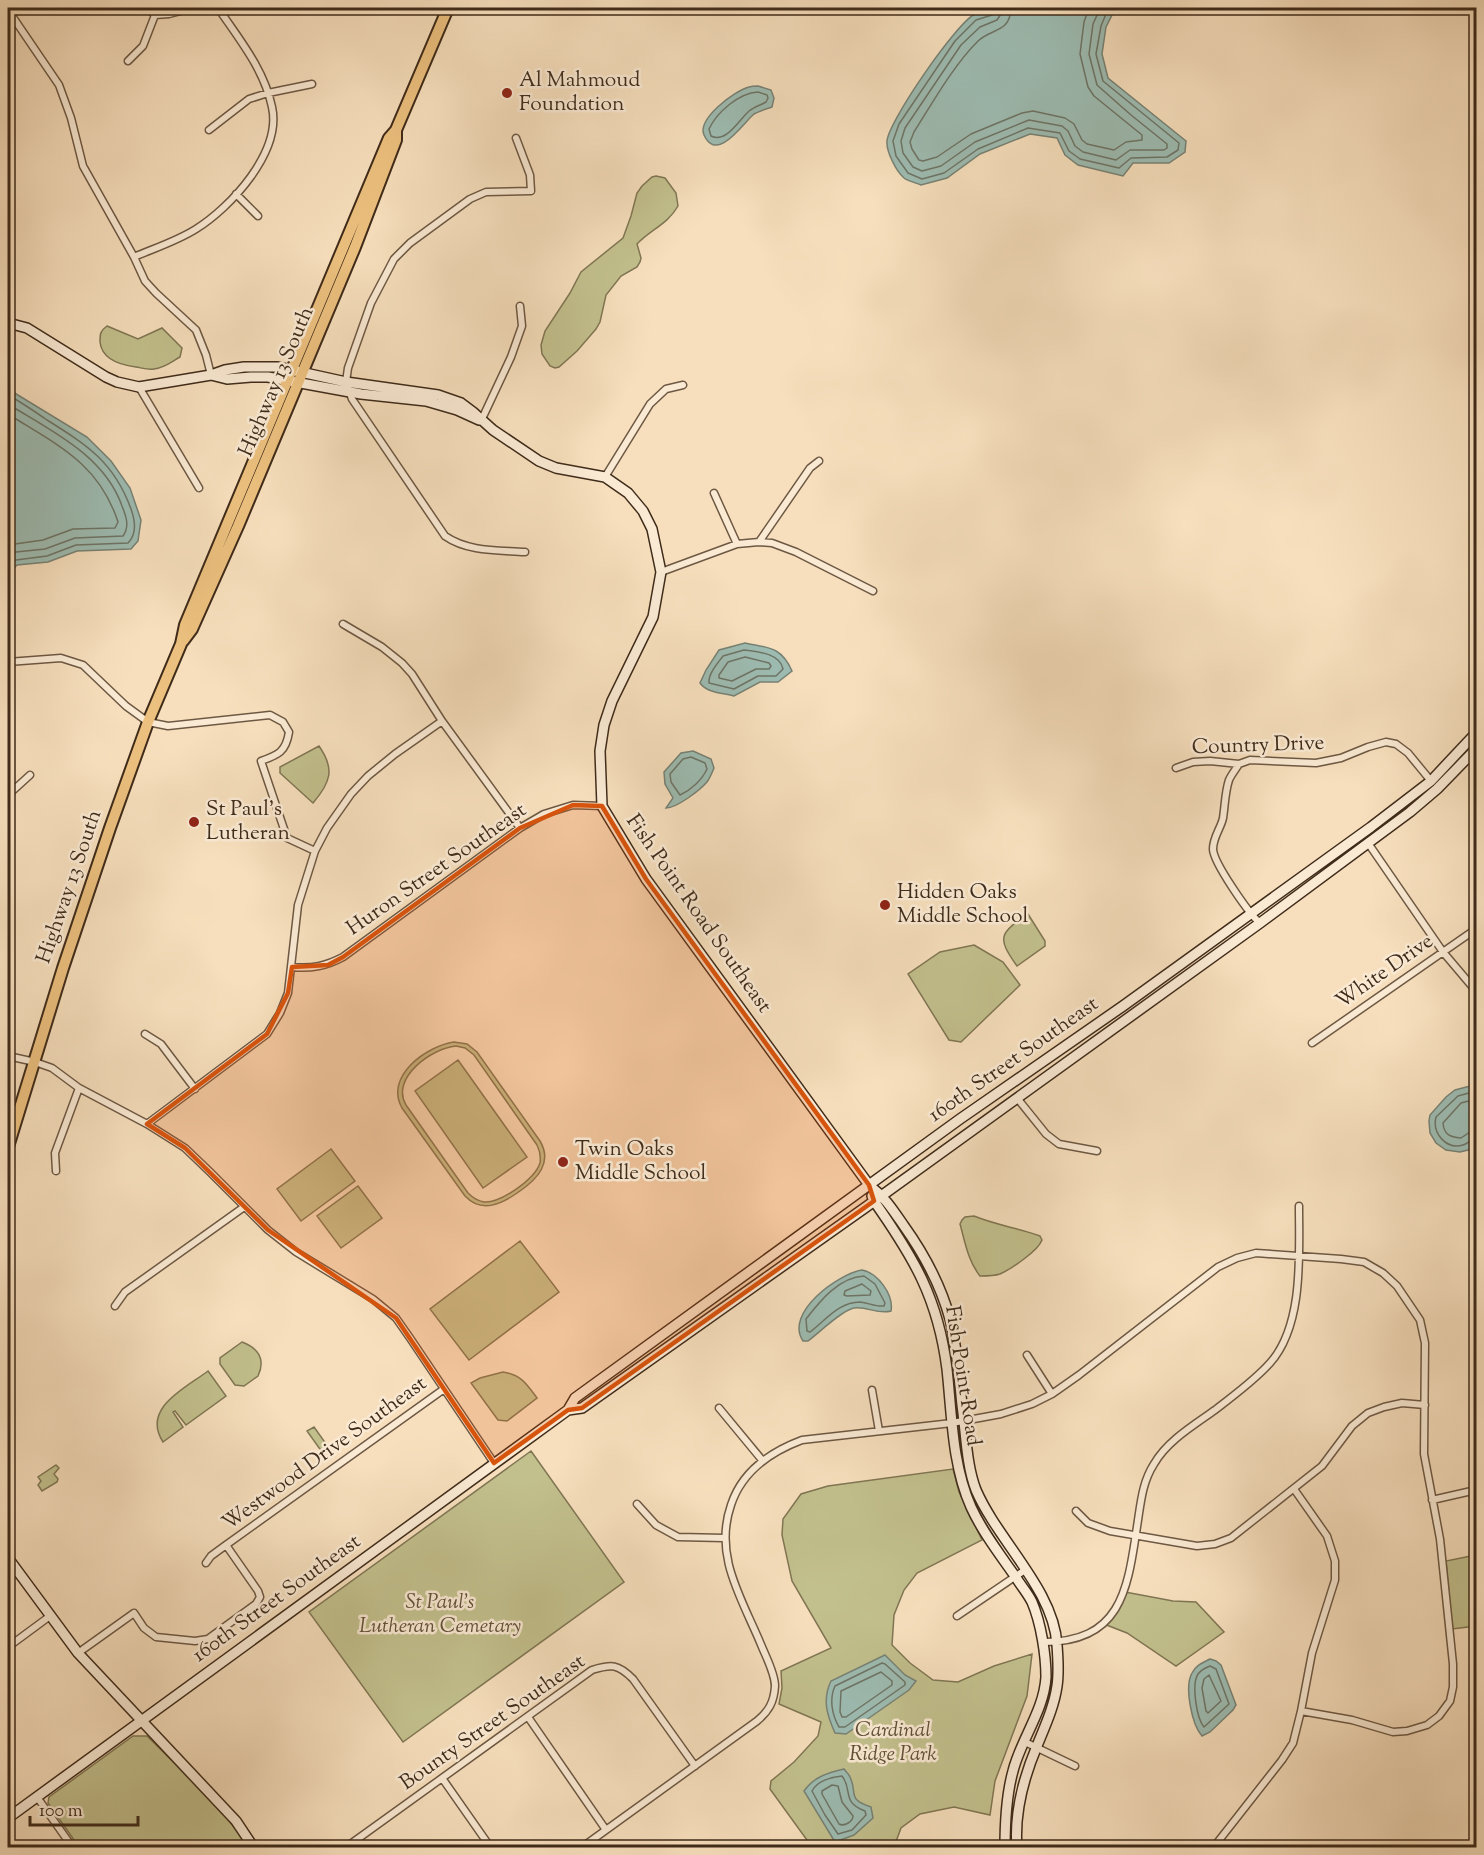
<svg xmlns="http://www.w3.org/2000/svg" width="1484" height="1855" font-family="'Sorts Mill Goudy',serif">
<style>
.green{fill:#c2c08d;stroke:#807654;stroke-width:1.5;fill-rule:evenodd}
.water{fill:#9dbcb2;stroke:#778275;stroke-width:1.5}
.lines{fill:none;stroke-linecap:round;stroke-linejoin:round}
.shore{stroke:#6e7466;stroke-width:1.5}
.street-casing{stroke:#6d5843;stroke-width:9}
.secondary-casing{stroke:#3f2b1a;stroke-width:12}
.primary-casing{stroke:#3f2b1a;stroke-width:14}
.street{stroke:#faead4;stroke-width:6}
.secondary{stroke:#faead4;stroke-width:9}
.primary{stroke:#ecc07e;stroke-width:10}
.marked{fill:#d7540d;fill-opacity:0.2;stroke:#d7540d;stroke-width:4.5;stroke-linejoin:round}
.poi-dot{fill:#8f2418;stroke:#faead4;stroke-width:2}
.labels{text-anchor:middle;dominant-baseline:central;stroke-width:5;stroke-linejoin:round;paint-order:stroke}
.poi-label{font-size:21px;fill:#3f2b1a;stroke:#faead4;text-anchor:start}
.street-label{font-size:21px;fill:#3f2b1a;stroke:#faead4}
.park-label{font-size:21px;font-style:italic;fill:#605037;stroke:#faead4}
</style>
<rect width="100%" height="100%" fill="#f7dfbd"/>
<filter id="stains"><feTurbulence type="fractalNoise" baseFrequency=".00333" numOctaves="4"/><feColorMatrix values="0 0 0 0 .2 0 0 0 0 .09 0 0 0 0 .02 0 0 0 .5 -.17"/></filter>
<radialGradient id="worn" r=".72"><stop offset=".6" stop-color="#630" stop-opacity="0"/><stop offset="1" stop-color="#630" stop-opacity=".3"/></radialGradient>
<path class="green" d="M656,176L665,178L676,193L678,206C668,224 650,230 637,244L641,258L640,262L637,267L621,276L606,295L600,322L596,329L577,351L559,367L555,368L550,366L542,354L541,345L545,331L570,293L581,272L623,238L631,216L637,193L642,186L652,177Z
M107,326L138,339L162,328L182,348L180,357C171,362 164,368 154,369C148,370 142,368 136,367C120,365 102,360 100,342C100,334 100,331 107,326Z
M319,746C335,769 331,782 313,803L280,773V767Z
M1028,914L1045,941V946L1017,966C996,937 1000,933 1028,914Z
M974,945L1003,962L1020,985L961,1042L949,1040L908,974L940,952Z
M454,1042L467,1044L477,1052L540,1141C553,1163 537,1179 520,1191C502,1204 482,1214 465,1196L402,1108C384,1076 427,1046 454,1042ZM456,1046L465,1048L474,1055L537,1145C540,1151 541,1156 540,1163C535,1179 501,1203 484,1202C478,1201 473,1198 468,1193L406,1105C390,1078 432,1048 456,1046Z
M458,1060L527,1157L483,1188L415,1091Z
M331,1149L355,1181L301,1221L277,1189Z
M358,1186L382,1218L341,1248L317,1216Z
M974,1216C996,1225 1018,1228 1040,1236L1042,1240C1038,1251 1011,1269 1000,1274C994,1276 987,1276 980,1276C968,1261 965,1242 960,1224L962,1220L965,1217Z
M520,1241L559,1292L469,1360L430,1309Z
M242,1342C258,1348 266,1359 258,1376L244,1386L235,1385L220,1364V1358Z
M208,1371L226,1396L186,1425L175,1411L173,1412L183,1427L163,1442C141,1408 186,1388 208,1371Z
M503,1372C521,1375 526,1383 537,1398L507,1421L498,1420L471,1383L480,1378Z
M314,1427L329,1448L322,1452L307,1431Z
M531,1451L624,1582L403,1742L309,1612Z
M56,1465L59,1468L54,1474L58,1479L57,1482L42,1491L38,1485L41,1481L38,1477Z
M953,1469L959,1492L982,1540L917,1573L904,1590L894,1615L892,1645L910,1663L933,1680L958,1682L994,1666L1032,1654L1027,1696L995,1781L990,1815L954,1807L920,1814L901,1828L894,1847H812L770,1789L771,1781L794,1762L818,1736L821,1722L779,1704L782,1688L781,1671L831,1648L792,1581L782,1535L783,1519L801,1494L828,1486Z
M1476,1555V1626L1452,1629L1446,1561Z
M1125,1592L1173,1601L1196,1602L1224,1632L1176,1666L1127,1633L1104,1624L1111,1620Z
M133,1736H147L217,1805L249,1847H79L48,1803L49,1797Z"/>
<path class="water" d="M1061,8H1111L1112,15L1106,27L1102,54L1108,78L1186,141L1185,152L1169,163H1133L1123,176L1078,165L1065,155L1057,138L1030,134L980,154L947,178L921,185C916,183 908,181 904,178C896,171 886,151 887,141C888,122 957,22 975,14C993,6 1039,9 1061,8Z
M758,86L771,90L774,98L772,107C766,109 759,111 754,114C744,122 717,164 704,135C697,119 734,91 749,87C752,86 755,86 758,86Z
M8,389L87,437L111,461L130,488L141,520L138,541L131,549L77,551L48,562L17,565L8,574Z
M745,643C768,648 781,646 792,671L778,682H760L734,696C723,693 707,693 700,683L706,670L719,650Z
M693,751L711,759L714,768C712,773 710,778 707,782C700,790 677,808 666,808L673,798L665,784L664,772L681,753Z
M1474,1085L1476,1086V1143L1468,1150L1460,1152L1446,1150L1436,1143L1430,1133L1429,1121L1430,1115L1446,1097L1455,1090Z
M862,1270C878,1273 894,1295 891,1311C878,1315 867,1306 854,1308C842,1310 819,1333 808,1341H803C784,1313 838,1274 862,1270Z
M885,1655L905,1675L916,1681L909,1690L846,1734L835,1733C827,1715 822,1700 831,1681Z
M1210,1659L1216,1661L1221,1665L1236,1705L1233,1710L1210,1732L1202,1736C1192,1725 1184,1687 1192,1673C1196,1665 1202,1663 1210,1659Z
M844,1769C846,1772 849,1774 850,1777C858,1793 846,1799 871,1807L873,1818L854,1835L835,1842L804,1791C814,1777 827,1773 844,1769Z"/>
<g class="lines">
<path class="shore" d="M995,8L992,15L976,20L955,41L899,124L893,141L896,156L908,173L922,179L944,173L978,149L1028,128L1060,133L1069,151L1080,159L1119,168L1131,158L1167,157L1178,150L1179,143L1103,81L1096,54L1101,26L1106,14V8
M1002,8L1001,14L997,20L980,27L961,45L905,128L901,141L903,153L913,167L922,171L941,166L975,142L1029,120L1062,126L1068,131L1075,146L1083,152L1116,160L1130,150H1164L1167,148V144L1131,115L1097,85L1089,54L1093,24L1098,13V8
M1011,8C1010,33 992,28 978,41C953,66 933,102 914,132L910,142L912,149L919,160L923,161L937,157L971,134L1022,113L1033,111L1065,118L1074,124L1082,140L1087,144L1114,150L1126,142L1142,140V135L1094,96L1088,87L1080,54L1084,22L1089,8
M758,92L767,95L768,98L766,102C761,105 754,107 749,111C739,120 726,144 711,136L709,129C717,112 739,93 758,92Z
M8,395C21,402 34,411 47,420C87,445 114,462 131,509C135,520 137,534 128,543L76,545L47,556L16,560L8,566
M8,404C51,431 104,455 122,506C126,516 130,526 123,536L75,538L45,549L16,552L8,556
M8,414C57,445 99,463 118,522L115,528L73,529L43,540L8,545
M744,650C758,652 780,653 783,669L776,676H758L734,689L709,683C708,674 717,664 723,656Z
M745,657L769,663L771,666L769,669H756L732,681L719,678V675L728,662Z
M691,757L705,763L707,769C702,780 691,790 680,795L671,782L670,774L683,759Z
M1476,1091L1458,1096L1436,1117C1432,1133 1446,1150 1463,1145C1468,1144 1470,1139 1476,1139
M1476,1099L1461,1103L1443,1123C1444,1135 1450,1137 1461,1138L1470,1132L1476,1131
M864,1276L875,1284L885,1303L884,1306C876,1307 869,1303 860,1302C839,1302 826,1320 810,1332L807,1331L806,1319C820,1301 839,1277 864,1276Z
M862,1284L871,1291L870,1295L847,1296L844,1295L845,1291Z
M882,1663L885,1664L905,1682V1685L845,1727H839C832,1715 829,1699 835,1686Z
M1210,1666L1216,1669L1229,1704L1204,1727C1197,1719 1191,1685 1198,1674C1201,1670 1205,1668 1210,1666Z
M881,1672L892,1681V1685L846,1717H842L840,1712L841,1691Z
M1209,1675L1221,1701L1208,1713L1206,1711L1202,1688L1204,1679Z
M842,1776C853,1790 841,1802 865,1811L866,1815L852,1830L838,1834L825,1815L812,1791C817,1781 831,1777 842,1776Z
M832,1785L838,1786L842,1802L853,1816C853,1821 845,1827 839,1824L822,1794V1791Z"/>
<g class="street-casing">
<path id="street" d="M148,8L155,15L169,14L192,8
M8,10L59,85L71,118L83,166L134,257L145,281L156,293L196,330L206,355L211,375
M128,61L143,46L155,15
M209,130L249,99L268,93L312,84
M516,138L530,175L531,191L486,192L470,199L410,243L394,259L371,303L348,368L346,382L352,399L445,536C468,552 498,550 525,552
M236,194L258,216
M134,257C155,248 177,241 196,229C231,207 282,152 272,107C264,69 239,39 218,8
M139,387L199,488
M481,421L511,357L522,326L520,306
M605,477L650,404L666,389L683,385
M714,493L737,544
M759,542L810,468L819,461
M661,572L737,544L759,542L772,543L796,552L873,591
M343,624L382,647L402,663L412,674L442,721L520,828
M8,662L61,658L83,665L126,706L148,722L168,726L270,715L283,722L289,732C286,752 278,755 261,761L287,838L315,851
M1239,764C1236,769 1231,775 1229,780C1225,792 1225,805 1223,818C1221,828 1213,837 1213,849C1213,862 1249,914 1260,923
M1176,768L1193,762L1210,761L1239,764L1250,760L1316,763L1341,758L1368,747L1386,742L1396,744L1408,753L1431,781
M8,795L30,775
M1368,843L1443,952L1476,991
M292,967C312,969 326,966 343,957L520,828L544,814L573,805L602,806
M145,1034L161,1044L195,1089
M1312,1043L1476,929
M8,1056L35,1062L52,1068L79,1088L147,1124L185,1148L210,1172L268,1230L296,1252L373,1299L396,1318L410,1338L494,1463
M1017,1098L1046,1134L1059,1144L1097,1151
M147,1124L267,1034L280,1013L288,993L298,905L315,851L327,828L351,794L368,776L395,754L442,721
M56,1171L55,1153L79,1088
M115,1306L125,1292L244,1207
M1027,1355L1052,1394
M872,1390L879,1431
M719,1408L762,1460
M1432,1500L1476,1490
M637,1504L656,1525L678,1537L724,1538
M1076,1511L1088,1523L1110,1531L1197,1546L1215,1544L1231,1538L1322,1466L1352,1426L1368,1413L1384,1407L1402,1403L1425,1405
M206,1563L211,1556L226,1545
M957,1616L1025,1570
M1042,1642C1124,1643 1128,1586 1138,1520C1141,1500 1143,1481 1154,1464C1167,1441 1194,1425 1215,1410C1234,1395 1254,1381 1270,1363C1304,1325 1299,1254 1299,1206
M8,1647L50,1616
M78,1653L134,1613L144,1628L156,1637L195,1641L208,1639L256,1604L260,1597L258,1591L226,1545L444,1389
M528,1717L606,1830
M1025,1742L1075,1766
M442,1778L491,1848
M37,1797L73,1848
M345,1848L592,1670C612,1664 618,1664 633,1679L695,1766
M581,1848L757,1721C769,1711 774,1702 775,1686C775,1674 767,1659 762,1647C743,1600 713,1557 731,1505C742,1471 770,1452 802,1440L952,1423L1001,1414L1032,1404L1052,1394L1079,1375L1218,1267L1237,1258L1256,1253L1341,1259L1364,1262L1383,1273L1397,1286L1420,1320L1425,1343L1424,1454L1440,1539L1453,1664V1687L1450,1701L1439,1716L1427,1725L1407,1731L1393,1732L1352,1720L1301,1711
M1213,1848L1282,1760L1293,1743L1301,1711L1312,1653L1335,1580V1561L1327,1536L1294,1489"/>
</g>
<g class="secondary-casing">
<path id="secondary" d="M8,323L27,328L106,377L117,382L139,387L211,375L225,370L244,367H278L346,382L438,395L461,403L473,412L493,430L539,461L556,468L605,477L628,493L643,511L652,529L661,572L653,617L612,701L604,725L600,751L602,806L646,879L869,1185C885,1197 893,1210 904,1226C924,1254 941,1286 950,1319C957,1347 959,1376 962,1405C966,1432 966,1464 976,1490C998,1541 1054,1590 1057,1645C1058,1658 1059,1673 1057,1686C1054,1707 1045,1726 1037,1746C1023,1779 1014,1812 1017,1848
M211,375L227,379L251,377H268L361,394L426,401L457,410L479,420
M872,1196L874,1201C914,1258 938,1298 947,1369C952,1415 952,1464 971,1507C983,1533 1001,1556 1017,1579C1022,1587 1028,1594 1032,1602C1041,1623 1046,1655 1046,1677C1044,1711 1021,1739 1013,1771C1006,1796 1005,1822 1005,1848
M568,1410L582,1408L866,1207L1260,923L1410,812L1437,789L1476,749
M8,1558L78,1653L236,1821L254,1848
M8,1818L568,1410L575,1398L960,1119L1123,1006L1371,827L1431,781L1476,733"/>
</g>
<g class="primary-casing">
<path id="primary" d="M183,641L192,629L238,526L355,247L396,140V130
M8,1147L63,968L110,828L148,722L181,644L185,625L389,138L396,130L448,8"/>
</g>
<use href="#street" class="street"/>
<use href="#secondary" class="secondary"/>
<use href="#primary" class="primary"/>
</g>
<path class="marked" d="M573,805L602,806L646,879L869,1185L874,1201L582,1408L568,1410L494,1463L396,1318L268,1230L185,1148L147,1124L267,1034L288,993L292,967L328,965L343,957L520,828Z"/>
<g class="poi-dot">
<circle cx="507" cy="93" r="6"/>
<circle cx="194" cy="822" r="6"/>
<circle cx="885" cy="905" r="6"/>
<circle cx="563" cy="1162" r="6"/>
</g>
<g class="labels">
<g class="poi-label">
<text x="519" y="81">Al Mahmoud<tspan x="519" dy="24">Foundation</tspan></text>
<text x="206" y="810">St Paul's<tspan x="206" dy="24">Lutheran</tspan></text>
<text x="897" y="893">Hidden Oaks<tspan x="897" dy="24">Middle School</tspan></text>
<text x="575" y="1150">Twin Oaks<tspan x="575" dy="24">Middle School</tspan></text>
</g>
<g class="street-label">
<text transform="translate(277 382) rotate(-67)">Highway 13 South</text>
<text transform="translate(1258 746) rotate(-2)">Country Drive</text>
<text transform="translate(437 870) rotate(-35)">Huron Street Southeast</text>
<text transform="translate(70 887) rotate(-71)">Highway 13 South</text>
<text transform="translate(698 914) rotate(55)">Fish Point Road Southeast</text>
<text transform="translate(1385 972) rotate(-35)">White Drive</text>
<text transform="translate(1014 1060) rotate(-35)">160th Street Southeast</text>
<text transform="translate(962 1376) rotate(81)">Fish Point Road</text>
<text transform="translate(325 1454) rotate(-36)">Westwood Drive Southeast</text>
<text transform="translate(277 1599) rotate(-36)">160th Street Southeast</text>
<text transform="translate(493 1723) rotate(-35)">Bounty Street Southeast</text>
</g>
<g class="park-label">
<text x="440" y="1603">St Paul's<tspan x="440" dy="24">Lutheran Cemetary</tspan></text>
<text x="893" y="1731">Cardinal<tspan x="893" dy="24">Ridge Park</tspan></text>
</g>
</g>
<rect width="1484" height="1855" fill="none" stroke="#f7dfbd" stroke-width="30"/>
<rect x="9" y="9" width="1466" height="1837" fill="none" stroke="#3f2b1a" stroke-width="3"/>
<rect x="15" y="15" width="1454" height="1825" fill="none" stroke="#3f2b1a" stroke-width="1.5"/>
<path d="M30 1816v9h108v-9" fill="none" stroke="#3f2b1a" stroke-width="3"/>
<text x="39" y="1816" font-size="18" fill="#3f2b1a" stroke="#faead4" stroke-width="4.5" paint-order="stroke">100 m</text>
<rect width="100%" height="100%" filter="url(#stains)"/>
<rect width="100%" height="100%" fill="url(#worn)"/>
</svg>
